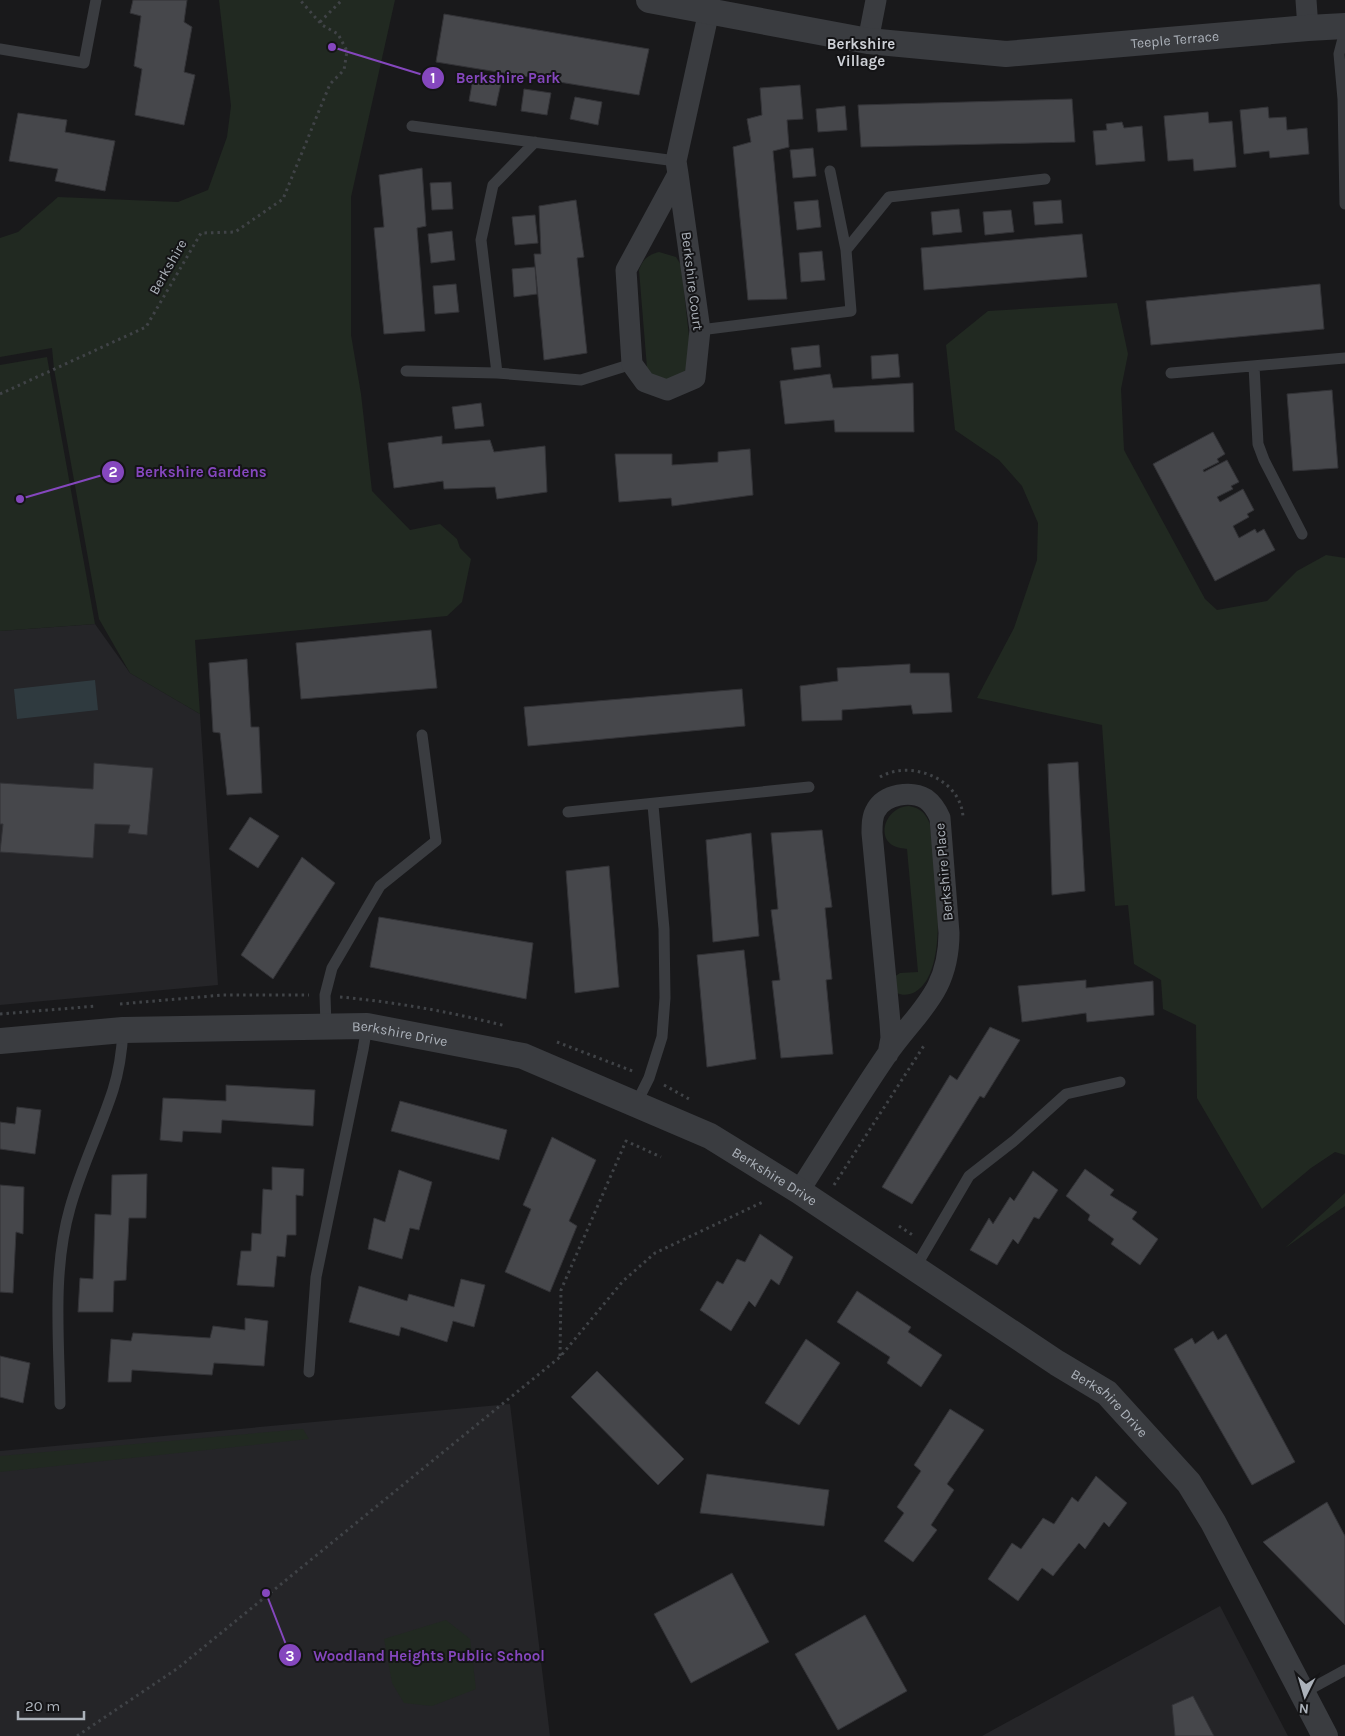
<svg xmlns="http://www.w3.org/2000/svg" width="1345" height="1736" font-family="Karla,sans-serif">
<style>
.built{fill:#252528}
.green{fill:#212921}
.water{fill:#2f3a3f}
.building{fill:#46474b;stroke:#333337}
.lines{fill:none;stroke-linecap:round;stroke-linejoin:round}
.path{stroke:#404347;stroke-width:3;stroke-dasharray:2.5 4;stroke-linecap:butt}
.service{stroke:#3a3c40;stroke-width:11}
.minor{stroke:#3a3c40;stroke-width:21}
.tertiary{stroke:#3a3c40;stroke-width:26}
.labels{text-anchor:middle;dominant-baseline:central;stroke-width:4;stroke-linejoin:round;paint-order:stroke}
.street-label{font-size:14px;fill:#acb2ba;stroke:#141416}
.neighbourhood-label{font-size:15px;font-weight:bold;fill:#cdd0d6;stroke:#141416}
.leader{fill:none;stroke:#8547be;stroke-width:2}
.callout-dot{fill:#8547be;stroke:#141416;stroke-width:2}
.mark-label{font-size:15px;text-anchor:middle;font-weight:bold;fill:#fff}
.callout-label{font-size:15px;text-anchor:middle;font-weight:bold;fill:#8547be;stroke:#141416;stroke-width:4;stroke-linejoin:round;paint-order:stroke}
</style>
<rect width="100%" height="100%" fill="#19191b"/>
<path class="built" d="M95,624L130,673L200,714L218,985L0,1005V631Z
M510,1404L550,1736H0V1451Z
M1220,1606L1288,1736H982Z"/>
<path class="green" d="M219,0H395L351,197V335L361,394L372,491L410,530L440,524L457,539L460,548L471,559L462,602L447,616L195,640L200,714L130,673L99,619L54,369L52,348L0,357V238L18,232L58,197L178,202L208,190L227,137L231,106Z
M659,252L676,257L681,265L691,354L685,375L667,381L652,375L647,368L639,270C643,259 648,255 659,252Z
M1117,303L1128,354L1121,389L1124,450L1205,599L1217,610L1267,601L1297,571L1326,555L1345,558V1155L1335,1152L1311,1168L1262,1209L1197,1098L1196,1025L1163,1009L1161,980L1134,964L1128,905L1115,906L1102,725L977,698L1014,628L1037,560L1038,523L1022,486L999,460L955,430L946,345L988,311Z
M47,357L95,624L0,631V365Z
M909,806C921,808 926,814 930,824C933,862 953,970 915,992C909,995 903,996 897,993L894,977L900,973L918,972L907,849C903,848 898,848 894,846C876,838 885,807 909,806Z
M1345,1193V1206L1285,1248Z
M303,1429L309,1439L0,1472V1456Z
M446,1620L470,1639L476,1689L432,1706L404,1703L392,1683L384,1639Z"/>
<path class="water" d="M95,680L98,710L17,719L14,689Z"/>
<path class="building" d="M133,0H187L184,22L192,27L184,72L195,75L184,125L135,115L142,69L134,66L141,16L130,13Z
M444,14L649,49L639,95L436,62Z
M473,78L501,83L496,106L469,101Z
M800,85L803,119L787,120L789,147L773,151L787,299L748,300L733,147L751,142L747,119L762,115L760,88Z
M524,89L551,93L547,115L521,111Z
M575,97L602,102L598,125L570,119Z
M1072,99L1075,142L861,147L858,105Z
M845,106L847,130L818,132L816,109Z
M1268,107L1269,118L1286,117L1287,130L1307,128L1309,154L1270,158L1269,151L1244,154L1240,110Z
M1208,112L1209,123L1232,121L1236,167L1194,171L1193,159L1168,161L1164,116Z
M18,113L67,120L65,132L115,141L105,191L55,181L58,169L9,161Z
M1122,122L1124,128L1142,126L1145,161L1096,165L1093,131L1107,130L1106,124Z
M813,148L816,176L793,178L790,150Z
M422,168L426,226L417,228L425,331L384,334L374,228L384,227L379,175Z
M451,182L453,209L432,210L430,183Z
M576,200L584,257L577,258L587,353L544,360L534,254H541L539,206Z
M818,200L821,227L797,230L794,202Z
M1061,200L1063,223L1035,225L1033,202Z
M959,209L962,232L933,235L931,212Z
M1011,210L1014,232L985,235L983,212Z
M535,215L538,243L515,245L512,217Z
M452,231L455,260L431,263L428,234Z
M1082,234L1087,277L924,290L921,248Z
M822,251L825,280L801,282L799,253Z
M535,267L537,294L514,297L512,269Z
M456,284L459,312L435,314L433,286Z
M1320,284L1324,329L1151,345L1146,301Z
M819,345L821,367L794,370L791,348Z
M898,354L900,377L872,379L871,356Z
M830,374L833,388L913,383L914,432H835L834,420L785,424L780,381Z
M1332,390L1338,468L1293,471L1287,394Z
M481,403L484,426L455,429L452,407Z
M1213,432L1225,454L1217,459L1219,462L1203,470L1204,472L1227,460L1239,482L1231,486L1233,489L1217,497L1220,502L1243,489L1254,510L1247,514L1249,517L1233,526L1239,538L1255,529L1257,533L1264,529L1275,550L1215,581L1153,464Z
M442,436V444L490,440L494,452L545,446L547,492L497,499L495,487L444,489L443,481L394,488L388,443Z
M750,449L753,495L672,506L671,498L619,502L615,454H672V465L718,462V452Z
M431,630L437,688L301,699L296,643Z
M247,659L251,727H259L262,793L227,795L220,733L213,732L209,663Z
M910,664V673H949L952,712L913,714L911,705L842,710V720L802,721L800,686L838,681L837,668Z
M742,689L745,726L528,746L524,707Z
M1078,762L1085,891L1052,895L1048,764Z
M94,763L153,768L147,835L128,833L130,825L95,824L93,858L0,852L3,824H0V783L93,789Z
M250,817L279,836L258,868L229,849Z
M822,830L832,907L825,908L832,979L826,980L833,1054L781,1058L772,981L780,980L771,910L778,909L771,833Z
M751,833L759,936L713,942L706,840Z
M302,857L335,883L273,979L241,955Z
M609,866L619,987L575,993L566,871Z
M379,917L533,943L526,999L370,967Z
M744,950L756,1059L707,1067L697,955Z
M1086,980V988L1153,981L1154,1015L1087,1022L1086,1013L1022,1022L1018,986Z
M990,1027L1020,1040L984,1098L980,1096L912,1204L882,1187L950,1075L957,1080Z
M226,1085L315,1090L313,1126L222,1120L221,1133L183,1131L182,1142L160,1140L163,1098L226,1101Z
M400,1101L507,1130L499,1160L391,1131Z
M17,1107L41,1110L35,1154L0,1149V1122L15,1124Z
M552,1137L596,1160L569,1221L577,1226L550,1292L505,1272L531,1209L523,1205Z
M272,1167L304,1169L303,1196L296,1195V1235H287L285,1257L277,1256L274,1287L237,1285L241,1251H251L252,1233L261,1234L263,1189L272,1190Z
M1085,1169L1114,1190L1110,1195L1137,1212L1132,1219L1158,1239L1140,1265L1111,1244L1114,1239L1088,1220L1090,1215L1066,1196Z
M399,1170L432,1182L419,1230L410,1228L402,1259L368,1249L374,1218L385,1222Z
M1033,1171L1058,1190L1039,1219L1034,1217L1018,1244L1013,1239L997,1265L970,1250L989,1218L993,1224L1010,1197L1014,1201Z
M147,1174L146,1218H129L126,1280L114,1281L113,1312H78L80,1278L93,1279L95,1214L111,1215L112,1175Z
M0,1185L24,1187L23,1234L16,1232L13,1293L0,1292Z
M760,1234L793,1257L779,1285L771,1279L755,1307L749,1301L731,1331L700,1310L717,1281L723,1284L737,1259L745,1262Z
M461,1279L485,1285L474,1327L453,1321L447,1342L401,1327L399,1336L349,1322L359,1286L407,1301L409,1294L454,1307Z
M857,1291L911,1327L908,1332L942,1355L921,1387L887,1363L890,1357L837,1322Z
M245,1318L268,1321L264,1366L214,1363L212,1375L132,1370L131,1382H108L111,1339L131,1341L133,1333L210,1338L213,1326L245,1330Z
M1213,1331L1218,1340L1226,1334L1295,1462L1252,1485L1174,1349L1192,1338L1195,1344Z
M806,1339L840,1363L799,1425L765,1403Z
M0,1356L30,1363L23,1403L0,1397Z
M597,1371L684,1459L658,1485L571,1397Z
M950,1409L984,1430L947,1484L954,1490L931,1525L937,1530L913,1562L884,1541L904,1513L897,1507L921,1471L914,1465Z
M707,1474L829,1490L824,1526L700,1513Z
M1096,1476L1127,1503L1109,1527L1104,1522L1085,1549L1079,1543L1053,1576L1042,1568L1018,1601L988,1579L1012,1543L1021,1549L1043,1518L1054,1524L1072,1497L1078,1502Z
M1327,1502L1345,1536V1625L1263,1542Z
M732,1573L769,1642L691,1683L654,1614Z
M865,1615L907,1691L838,1730L795,1654Z
M1193,1696L1214,1736H1175L1172,1705Z"/>
<g class="lines">
<path class="path" d="M320,22L342,0
M0,394L146,327L201,233L235,232L283,199L330,84L344,70L347,51L338,34L322,25L300,0
M880,777C911,759 961,779 963,817
M340,997C396,1002 451,1012 506,1026
M120,1004L223,995H309
M0,1014L97,1006
M557,1042L635,1072
M664,1085L689,1099
M834,1185L925,1044
M899,1226L914,1236
M560,1356L561,1290L626,1141L661,1157
M77,1736L178,1668L560,1357L623,1281L655,1253L765,1201"/>
<path class="service" d="M1345,31L1339,54L1343,99L1345,204
M0,49L84,63L96,0
M412,126L676,161
M846,250L889,197L1045,179
M700,330L851,311L846,250L830,171
M1254,366L1258,444L1264,460L1302,534
M406,371L497,373L581,380L632,364
M497,373L481,240L493,185L535,142
M1171,373L1345,358
M568,812L809,787
M326,1026L325,995L332,968L380,886L436,841L422,735
M636,1104L649,1078L662,1037L665,998L664,929L653,805
M915,1268L969,1176L1015,1140L1066,1094L1120,1082
M309,1372L316,1277L363,1050L367,1026
M60,1404C59,1339 52,1271 70,1208C81,1168 100,1130 113,1090C119,1071 122,1051 123,1030
M1303,1693L1345,1670"/>
<path class="minor" d="M1306,0L1308,28
M868,41L876,0
M678,174L626,270L632,364L645,382L667,390L695,378L700,330L678,174L676,161L709,11
M799,1191C828,1146 856,1100 886,1056C916,1012 949,994 949,933L940,818C937,811 933,804 926,799C911,790 885,794 876,810C872,816 872,826 872,833L890,1022L891,1038L888,1054"/>
<g class="tertiary">
<path id="s1" d="M649,0L868,41L1006,54L1308,28L1345,26"/>
<path id="s2" d="M0,1041L123,1030L367,1026L523,1056L710,1136L799,1191L1057,1363L1107,1393L1189,1483L1213,1522L1325,1736"/>
</g>
</g>
<g class="labels">
<g class="street-label">
<text stroke="none"><textPath href="#s1" startOffset="531">Teeple Terrace</textPath></text>
<text transform="translate(168 267) rotate(-60)">Berkshire</text>
<text transform="translate(692 281) rotate(83)">Berkshire Court</text>
<text transform="translate(944 872) rotate(-95)">Berkshire Place</text>
<text stroke="none"><textPath href="#s2" startOffset="401">Berkshire Drive</textPath></text>
<text stroke="none"><textPath href="#s2" startOffset="806">Berkshire Drive</textPath></text>
<text stroke="none"><textPath href="#s2" startOffset="1211">Berkshire Drive</textPath></text>
</g>
<g class="neighbourhood-label">
<text x="861" y="44">Berkshire<tspan x="861" dy="17">Village</tspan></text>
</g>
</g>
<path class="leader" d="M332 47L433 78M20 499L113 472M266 1593L290 1655"/>
<g class="callout-dot">
<circle cx="332" cy="47" r="5"/>
<circle cx="20" cy="499" r="5"/>
<circle cx="266" cy="1593" r="5"/>
<circle cx="433" cy="78" r="12"/>
<circle cx="113" cy="472" r="12"/>
<circle cx="290" cy="1655" r="12"/>
</g>
<g class="mark-label">
<text x="433" y="83">1</text>
<text x="113" y="477">2</text>
<text x="290" y="1661">3</text>
</g>
<g class="callout-label">
<text x="508" y="83">Berkshire Park</text>
<text x="201" y="477">Berkshire Gardens</text>
<text x="429" y="1661">Woodland Heights Public School</text>
</g>
<g transform="translate(1305 1696) rotate(185)" stroke="#141416" stroke-width="4" paint-order="stroke">
<path d="M0-4L9 19L0 12L-9 19Z" fill="#acb2ba"/>
<text y="-8" font-size="14" font-weight="bold" text-anchor="middle" fill="#acb2ba">N</text>
</g>
<path d="M18 1711v8h66v-8" fill="none" stroke="#acb2ba" stroke-width="2.5"/>
<text x="25" y="1711" font-size="15" fill="#acb2ba" stroke="#141416" stroke-width="4" paint-order="stroke">20 m</text>
</svg>
